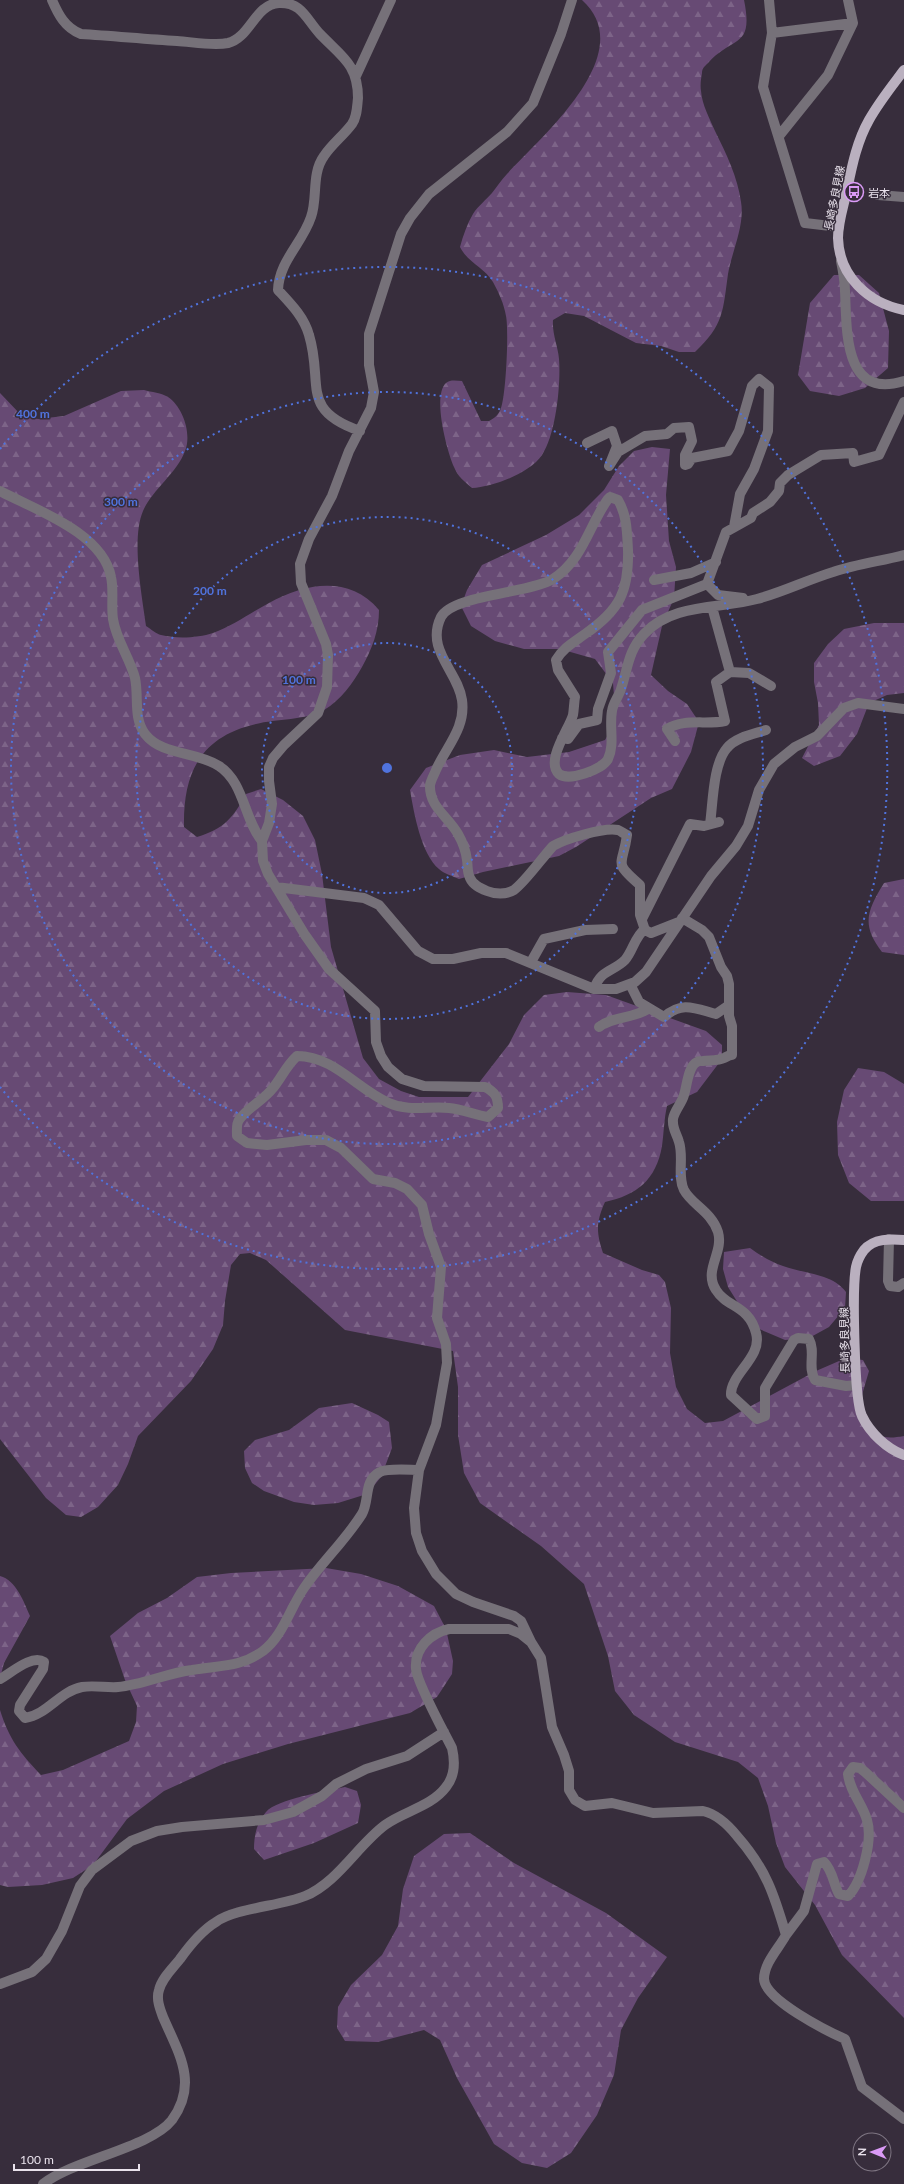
<svg xmlns="http://www.w3.org/2000/svg" width="904" height="2184" font-family="Lato,'Noto Sans JP',sans-serif">
<style>
.forest{fill:url(#forest-firs)}
.lines{fill:none;stroke-linecap:round;stroke-linejoin:round}
.minor{stroke:#767179;stroke-width:10}
.major{stroke:#bab0bf;stroke-width:10}
.ring{fill:none;stroke:#5073dd;stroke-width:2;stroke-dasharray:2 4}
.labels{text-anchor:middle;dominant-baseline:central;stroke-width:3;stroke-linejoin:round;paint-order:stroke}
.poi-label{font-size:11px;fill:#e9e2ec;stroke:#372d3c;text-anchor:start}
.street-label{font-size:11px;fill:#e9e2ec;stroke:#372d3c}
.centre{fill:#5073dd;stroke:#372d3c;stroke-width:2}
.ring-label{font-size:12px;text-anchor:middle;font-weight:bold;fill:#5073dd;stroke:#372d3c;stroke-width:3;stroke-linejoin:round;paint-order:stroke}
</style>
<defs>
<pattern id="forest-firs" width="22" height="20" patternUnits="userSpaceOnUse"><rect width="22" height="20" fill="#674a74"/><path d="M5 1l3.5 6h-7zM16 11l3.5 6h-7z" fill="#7d6488"/></pattern>
</defs>
<rect width="100%" height="100%" fill="#372d3c"/>
<path class="forest" d="M582,0H744C754,49 733,35 708,63C705,66 702,68 702,73C701,79 700,85 701,91C702,105 710,119 715,131C726,153 738,178 741,202C745,225 732,251 728,274C723,310 724,325 695,352H679L661,346L636,343L584,316L565,313L553,320C552,334 558,346 559,359C561,384 556,434 542,455C530,473 493,487 472,488C465,482 458,477 454,467C447,451 432,396 446,383C451,379 457,381 462,381L481,421H489C495,418 499,414 501,408C506,395 509,330 506,316C504,304 499,293 493,282C484,267 468,263 460,247C463,236 467,224 473,214C478,206 486,200 492,193C497,187 501,180 507,174C541,137 641,53 582,0Z
M834,275H859L879,293L889,331L888,368L865,388L839,396L810,391L798,375L810,303Z
M144,390C151,392 162,393 168,397C183,407 192,434 185,451C177,473 152,490 143,511C131,539 142,596 146,626C151,629 156,634 161,635C176,639 198,638 213,633C233,626 250,613 269,603C306,583 349,575 379,610C379,631 372,649 362,667C353,683 341,700 324,710C307,720 275,719 256,724C200,737 183,773 184,827L197,837C224,829 233,818 246,794L261,789L283,800L303,816L315,840L322,874L331,947L363,1058L379,1079L401,1091L419,1097H468L509,1044L524,1015L544,995L567,992L606,995L706,1031L722,1045V1059L697,1092L667,1106C664,1119 664,1132 662,1146C656,1180 637,1195 605,1202C596,1222 596,1232 603,1253L642,1270L659,1275L665,1282L671,1308L670,1353L676,1387L687,1409L705,1423L723,1421L816,1371L846,1358L863,1360L869,1371L862,1395L861,1422C876,1436 883,1440 904,1436V2018L842,1955L815,1905L785,1867L776,1843L768,1806L758,1778L738,1762L675,1742L634,1715L615,1691L608,1656L584,1584L541,1546L480,1503L464,1473L458,1435V1387L453,1351L345,1330L266,1260L250,1253L240,1254L231,1265L225,1301L223,1325L213,1349L191,1381L138,1436L128,1464L118,1485L98,1507L81,1517L66,1515L46,1498L0,1439V393L21,415L38,419L64,416L121,391Z
M652,447L670,449L666,495L669,541L676,567L674,598L662,626L651,675L668,691L687,704L699,722L691,752L672,789L651,798L576,847L559,856L483,872L459,879C453,876 444,874 439,869C421,854 414,813 410,790L426,768L460,755L494,750L527,757L569,752L605,740L616,721L613,683L595,659L560,649H524L495,641L471,626L461,606L467,590L482,565L546,535L579,515L604,490L619,466L634,451Z
M874,623H904V693L887,695L869,703L857,734L840,756L814,766L802,758L819,725L818,703L814,682V663L828,644L844,629Z
M904,879V955L882,952C861,925 867,911 884,883Z
M858,1068L884,1072L904,1084V1201H871L849,1183L838,1155L837,1122L844,1090Z
M750,1248C761,1256 771,1262 783,1266C804,1274 832,1273 846,1292L845,1308L829,1327L809,1338L785,1340L757,1328L743,1311L728,1287L723,1269L724,1252Z
M352,1403L378,1415L389,1422L392,1448L381,1477L367,1494L338,1503L314,1505L294,1502L264,1491L252,1483L245,1468L244,1451L255,1440L289,1430L319,1408Z
M326,1568L361,1574L398,1586L434,1606L446,1629L453,1661L452,1674L437,1697L410,1713L288,1744L223,1764L164,1791L127,1819L93,1865L73,1878L42,1885L8,1887L0,1885V1710C9,1739 20,1753 41,1775L63,1770L129,1741L136,1722L137,1706L125,1680L110,1636L138,1613L167,1598L197,1577L231,1573Z
M0,1576C16,1580 24,1602 30,1616L4,1663L0,1678Z
M345,1787L357,1791L361,1805L358,1823L314,1843L264,1860L254,1849C254,1835 257,1822 266,1812C277,1799 327,1791 345,1787Z
M470,1833L514,1863L606,1913L667,1957L638,1998L621,2030L614,2075L597,2115L571,2153L547,2168L522,2163L494,2144L457,2078L440,2040L424,2030L378,2042L345,2041L337,2028L338,2007L351,1985L382,1955L398,1926L403,1889L414,1856L444,1834Z"/>
<g class="lines">
<path class="minor" d="M52,0C58,14 65,28 81,34C113,36 145,39 177,41C193,42 213,46 228,43C250,38 255,4 279,3C302,2 306,19 320,34C341,56 358,64 358,98C357,107 357,117 352,124C343,136 332,144 324,156C311,174 318,198 311,217C302,244 279,261 278,290C291,304 304,317 309,335C324,384 299,410 360,431
M769,0L772,33L763,87L805,223L839,227
M848,0L853,23
M772,33L853,23L828,75L779,136
M356,76L391,0
M878,195L904,197
M841,261C843,271 845,281 845,291C847,330 843,400 904,381
M587,443L612,431L617,446L609,466L618,452L645,436L667,434L674,428L689,427L692,441L685,455V465L688,464L692,458L728,451L739,431L752,386L759,379L769,387L768,431L754,469L740,494L734,527
M0,491C36,510 103,533 111,577C114,590 111,605 113,619C116,640 130,658 135,678C139,696 133,718 145,734C162,756 196,751 219,766C244,782 244,819 262,841
M654,580L691,573L716,562
M743,598L718,595L707,584L726,532L751,518L753,513L770,502L779,491L780,483L788,475L821,455L853,453L854,462L879,455L904,402
M712,607L730,672
M562,738L568,739L579,724L597,720L598,709L611,673L608,652L642,610L707,584
M675,741L667,729C684,718 706,725 725,721L716,682L730,672L749,673L771,686
M710,824C713,803 713,764 727,748C736,737 754,734 766,730
M276,887L364,898L379,905L418,951L433,959H453L481,953H506L594,989H616L635,982L646,972L711,876L736,846L748,826L759,790L774,764L795,747L817,736L844,708L858,703L904,709
M682,918L702,930L709,937L721,967L727,976L729,984V1016L732,1026V1055C728,1055 727,1057 724,1058C718,1061 709,1060 703,1061C702,1061 698,1061 697,1062C688,1066 687,1086 684,1095C682,1103 674,1111 673,1119C672,1129 677,1134 679,1142C684,1157 677,1176 684,1190C692,1205 711,1211 718,1232C724,1253 703,1270 716,1290C727,1308 749,1305 756,1333C763,1357 730,1374 731,1395L757,1419L765,1416V1388L794,1340L798,1338L809,1339C816,1352 807,1367 815,1380L846,1386L857,1385
M642,919L690,824L704,826L719,822
M679,922L651,933L645,930L640,915V885C612,861 623,866 627,835C624,834 621,831 618,830C604,827 565,839 553,846C542,858 525,882 514,890C506,895 494,894 487,891C480,888 473,885 470,878C467,872 468,866 467,860C466,852 462,841 458,834C448,816 429,807 430,785C431,780 434,775 436,770C446,747 466,728 462,700C458,671 425,650 441,617C452,595 531,593 553,579C583,560 589,525 608,499L610,497L618,500C627,515 627,532 628,550C629,591 620,610 585,634C574,642 563,648 556,660L558,670L575,697C574,703 574,709 573,715C569,729 545,761 559,774C569,782 603,769 608,759C615,744 609,727 612,711C613,703 619,696 621,689C628,668 628,651 644,634C672,603 720,609 757,599C783,592 807,580 833,572C856,564 881,561 904,555
M531,962L544,939L585,930L613,929
M630,984L639,1002L664,1017C682,1001 694,1008 716,1014L729,1005
M594,989C601,969 613,972 625,960C633,951 635,936 645,929
M599,1027C613,1016 632,1019 648,1009
M889,1239L888,1281L890,1286L898,1287L904,1283
M531,1642L521,1621L514,1616L473,1602L456,1594L436,1574L422,1551L416,1533L414,1508L419,1470L436,1425L447,1363L446,1344L437,1318L441,1267L429,1234L422,1205L407,1189L395,1183L373,1179L341,1148L326,1140H306L267,1145L247,1143L237,1136C237,1131 236,1124 239,1120C248,1107 263,1101 273,1088C282,1077 286,1066 297,1056C334,1056 357,1089 389,1103C409,1112 428,1106 449,1108C462,1109 475,1115 488,1117L498,1108C498,1097 495,1092 485,1087L424,1086L402,1079L388,1067L381,1056L376,1042L375,1011L329,969L305,935L268,874L263,861L262,841L269,823L272,804L269,781V767L273,758L284,745L318,713L327,687L328,655L326,644L301,583L300,564L309,539L332,496L349,451L371,408L374,392L369,365V334L401,234L410,218L429,194L507,132L533,103L561,34L572,0
M0,1679C11,1673 32,1654 44,1662L43,1669L20,1705L19,1711L25,1718C47,1715 60,1691 82,1687C94,1685 107,1688 118,1687C143,1685 167,1673 192,1670C220,1665 239,1668 263,1651C283,1636 290,1608 304,1588C322,1562 345,1541 362,1514C370,1500 363,1481 380,1472C387,1468 410,1470 419,1470
M786,1935L804,1911L817,1864L824,1862C833,1871 833,1883 839,1894L848,1896C862,1882 873,1840 867,1820C862,1803 850,1792 848,1774L853,1767L860,1768L865,1772L904,1808
M0,1984L32,1972L46,1959L62,1931L80,1886L92,1870L131,1841L157,1831L182,1827L264,1820L293,1812L322,1796L336,1784L366,1769L407,1756L444,1732
M43,2184C75,2159 150,2148 172,2120C199,2083 178,2052 163,2017C160,2009 156,1999 159,1990C162,1978 173,1968 180,1959C190,1945 201,1931 216,1922C235,1908 281,1906 305,1896C337,1883 358,1845 385,1825C404,1811 431,1807 446,1787C455,1776 455,1761 452,1748C444,1732 417,1683 416,1669C414,1648 431,1633 449,1629H509L521,1634L531,1642L541,1658L552,1727L564,1755L569,1771V1790L575,1800L585,1806L612,1803L653,1813L703,1811C716,1814 729,1826 737,1836C766,1869 774,1894 786,1935C779,1948 764,1963 764,1979C765,2000 827,2031 845,2039L862,2087L904,2119"/>
<path class="major" d="M904,70C892,86 879,102 869,120C857,141 852,166 847,190C844,205 838,222 838,238C839,276 868,303 904,310
M904,1240C891,1239 874,1238 864,1250C861,1254 857,1262 856,1267C852,1287 854,1400 862,1416C870,1433 887,1449 904,1455"/>
</g>
<g class="ring">
<circle cx="387" cy="768" r="125"/>
<circle cx="387" cy="768" r="251"/>
<circle cx="387" cy="768" r="376"/>
<path d="M0 449A501 501 0 1 1 0 1087"/>
</g>
<defs>
<g id="bus-ring" transform="scale(1)"><circle r="9.5" fill="#372d3c" stroke="#da9af6" stroke-width="1.5"/><path d="M-5-6H5V4H4V6H2V4H-2V6H-4V4H-5ZM-3.5-4V0h7V-4ZM-3.5 1.2v1.5H-2V1.2ZM2 1.2v1.5H3.5V1.2Z" fill="#da9af6"/></g>
</defs>
<g fill-rule="evenodd">
<use href="#bus-ring" x="854" y="192"/>
</g>
<g class="labels">
<g class="poi-label">
<text x="868" y="192">岩本</text>
</g>
<g class="street-label">
<text transform="translate(834 198) rotate(-79)">長崎多良見線</text>
<text transform="translate(844 1340) rotate(-91)">長崎多良見線</text>
</g>
</g>
<circle cx="387" cy="768" r="6" class="centre"/>
<g class="ring-label">
<text x="33" y="418">400 m</text>
<text x="121" y="506">300 m</text>
<text x="210" y="595">200 m</text>
<text x="299" y="684">100 m</text>
</g>
<g transform="translate(872 2152) rotate(271)"><circle r="19" fill="#372d3c" stroke="#7e7582"/>
<path d="M0-3L7 15L0 10L-7 15Z" fill="#da9af6"/>
<text y="-6" font-size="11" font-weight="bold" text-anchor="middle" fill="#e9e2ec">N</text>
</g>
<path d="M14 2164v6h125v-6" fill="none" stroke="#e9e2ec" stroke-width="2"/>
<text x="20" y="2164" font-size="12" fill="#e9e2ec" stroke="#372d3c" stroke-width="3" paint-order="stroke">100 m</text>
</svg>
